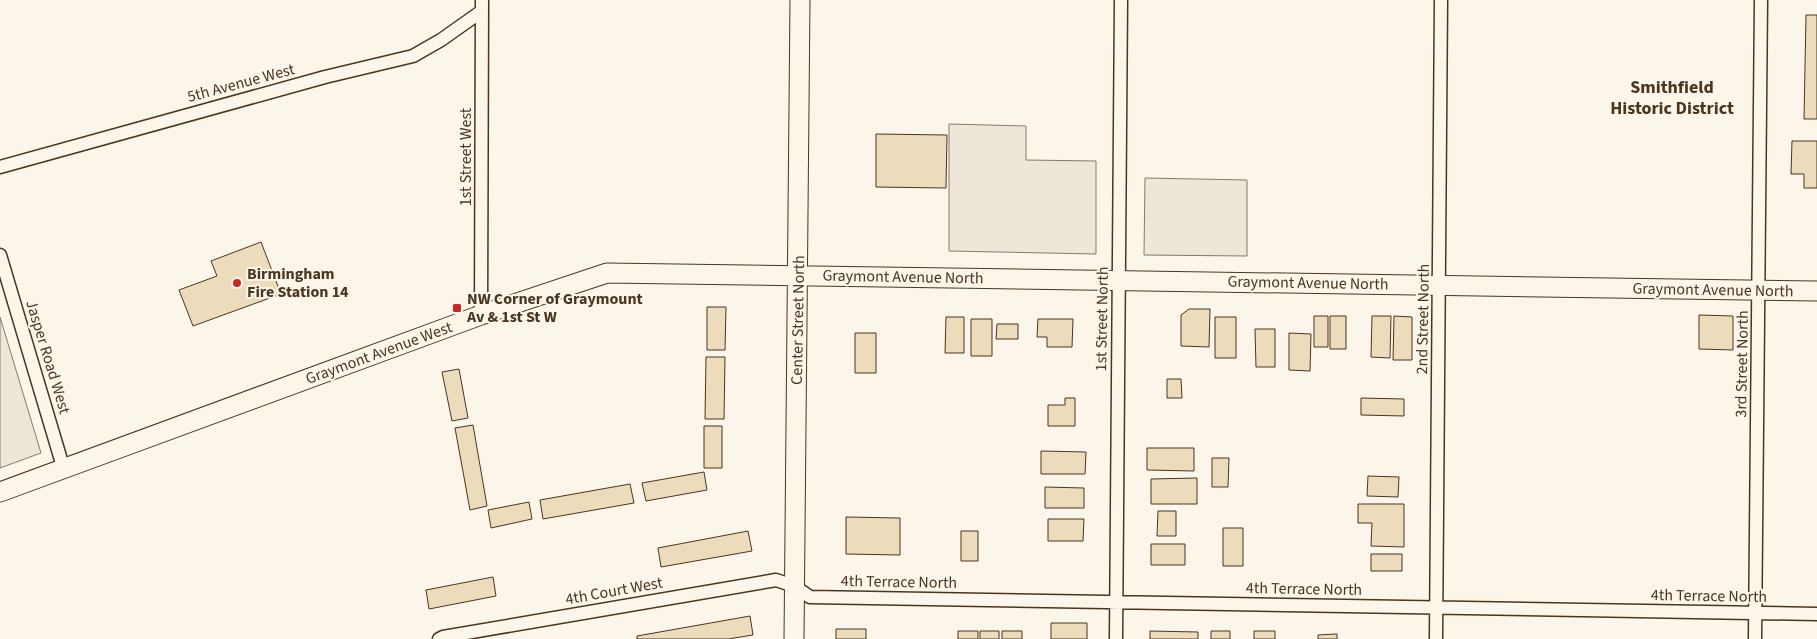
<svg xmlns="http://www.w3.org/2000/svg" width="1817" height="639" font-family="'Source Sans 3',sans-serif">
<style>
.green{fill:#ede6d9;stroke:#887966}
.building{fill:#ecdcbc;stroke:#4a3520}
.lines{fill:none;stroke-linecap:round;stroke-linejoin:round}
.street-casing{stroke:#4a3520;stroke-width:15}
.secondary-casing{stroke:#4a3520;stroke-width:21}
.street{stroke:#fbf6e9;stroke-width:12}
.secondary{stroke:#fbf6e9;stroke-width:19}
.poi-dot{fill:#c62828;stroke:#fbf6e9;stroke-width:2}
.labels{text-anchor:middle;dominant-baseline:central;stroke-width:4;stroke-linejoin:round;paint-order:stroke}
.street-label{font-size:16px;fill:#4a3520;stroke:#fbf6e9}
.poi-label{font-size:16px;font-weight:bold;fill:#4a3520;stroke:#fbf6e9;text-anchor:start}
.neighbourhood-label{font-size:18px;font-weight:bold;fill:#4a3520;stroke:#fbf6e9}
</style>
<rect width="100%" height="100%" fill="#fbf6e9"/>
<path class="green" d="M949,124L1026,126V160L1096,161V254L949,251Z
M1145,178L1247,180V256L1144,255Z
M0,317L41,453L0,468Z"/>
<path class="building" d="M1806,15H1817V119H1804Z
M876,134L947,135L946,188L876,187Z
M1792,141H1817V188H1804V174H1791Z
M261,242L281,294L193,326L179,290L217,276L211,261Z
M707,307H726L725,350H707Z
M1189,309H1210L1209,347L1181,346V315Z
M1699,315L1733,316V350L1699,349Z
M1314,316H1328V347H1314Z
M1330,316H1346V349H1330Z
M1372,316H1391L1390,358L1371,357Z
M1394,316L1412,317V360H1393Z
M946,317H964V353H945Z
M1215,317H1236V358H1215Z
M971,319H992V356H971Z
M1038,319H1073L1072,347H1047V337H1037Z
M997,324H1018V339H996Z
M1255,329H1275V367H1256Z
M855,333H876V373H855Z
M1289,333L1311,334L1310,371L1289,370Z
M706,357H725L724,419H705Z
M459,369L468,418L452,421L442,372Z
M1167,379H1181L1182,398H1167Z
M1065,398H1075V426H1048V405H1065Z
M1361,398L1404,399V416L1361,415Z
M473,425L487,506L470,510L455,428Z
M704,426H722V468H704Z
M1147,448H1194V471L1147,470Z
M1041,451L1086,452L1085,474H1041Z
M1212,458H1229L1228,487H1212Z
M704,472L707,490L646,501L642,483Z
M1368,476L1399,477L1398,497L1367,496Z
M1197,478V504H1151V479Z
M630,484L634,503L543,519L540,500Z
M1045,487L1084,488V508H1045Z
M529,502L532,519L491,528L488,510Z
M1358,504H1404V547L1371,546L1372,523H1358Z
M1158,511H1176V536H1157Z
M846,517L900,518V555L846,554Z
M1048,519H1084L1083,541H1048Z
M1223,528H1243V566H1223Z
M748,531L752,551L661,567L658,548Z
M961,531H978V561H961Z
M1151,544H1185V565H1151Z
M1371,554H1402V571H1371Z
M493,577L496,596L429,609L426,590Z
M750,616L753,635L728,639H637V636Z
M1051,623H1087V639H1051Z
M836,629H866V639H836Z
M958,631H978V639H958Z
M980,631H999V639H980Z
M1002,631H1022V639H1002Z
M1150,631L1198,632V639H1150Z
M1211,631H1230V639H1211Z
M1254,631H1275V639H1254Z
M1337,634V639H1318V635Z"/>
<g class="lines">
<g class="street-casing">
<path id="street" d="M0,167L325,77L413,56L441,40L482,11
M0,255L64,470
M481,315L482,0
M439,639L443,637L776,580L794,586L810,597L1817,614
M1116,639L1121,0
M1436,639L1441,0
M1755,639L1761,0"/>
</g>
<g class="secondary-casing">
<path id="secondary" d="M0,492L481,315L607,273L1817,291
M794,639L800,0"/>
</g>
<use href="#street" class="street"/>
<use href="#secondary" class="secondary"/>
</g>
<g class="poi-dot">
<circle cx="237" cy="283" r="5"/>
<rect x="452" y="303" width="10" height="10" rx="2.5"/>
</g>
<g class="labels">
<g class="street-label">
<text transform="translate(241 83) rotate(-15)">5th Avenue West</text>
<text transform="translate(466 157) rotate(-90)">1st Street West</text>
<text transform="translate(903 277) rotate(1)">Graymont Avenue North</text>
<text transform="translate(1308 283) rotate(1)">Graymont Avenue North</text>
<text transform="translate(1713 290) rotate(1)">Graymont Avenue North</text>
<text transform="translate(1102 319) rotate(-89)">1st Street North</text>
<text transform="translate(1423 319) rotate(-89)">2nd Street North</text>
<text transform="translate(798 320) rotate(-89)">Center Street North</text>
<text transform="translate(379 353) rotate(-20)">Graymont Avenue West</text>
<text transform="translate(48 357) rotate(73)">Jasper Road West</text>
<text transform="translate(1742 364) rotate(-89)">3rd Street North</text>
<text transform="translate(899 582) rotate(1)">4th Terrace North</text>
<text transform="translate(1304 589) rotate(1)">4th Terrace North</text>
<text transform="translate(614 591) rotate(-10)">4th Court West</text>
<text transform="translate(1709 596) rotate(1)">4th Terrace North</text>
</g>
<g class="poi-label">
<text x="247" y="274">Birmingham<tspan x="247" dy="18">Fire Station 14</tspan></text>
<text x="467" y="299">NW Corner of Graymount<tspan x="467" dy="18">Av &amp; 1st St W</tspan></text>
</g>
<g class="neighbourhood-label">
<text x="1672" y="87">Smithfield<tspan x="1672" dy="21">Historic District</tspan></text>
</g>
</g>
</svg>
